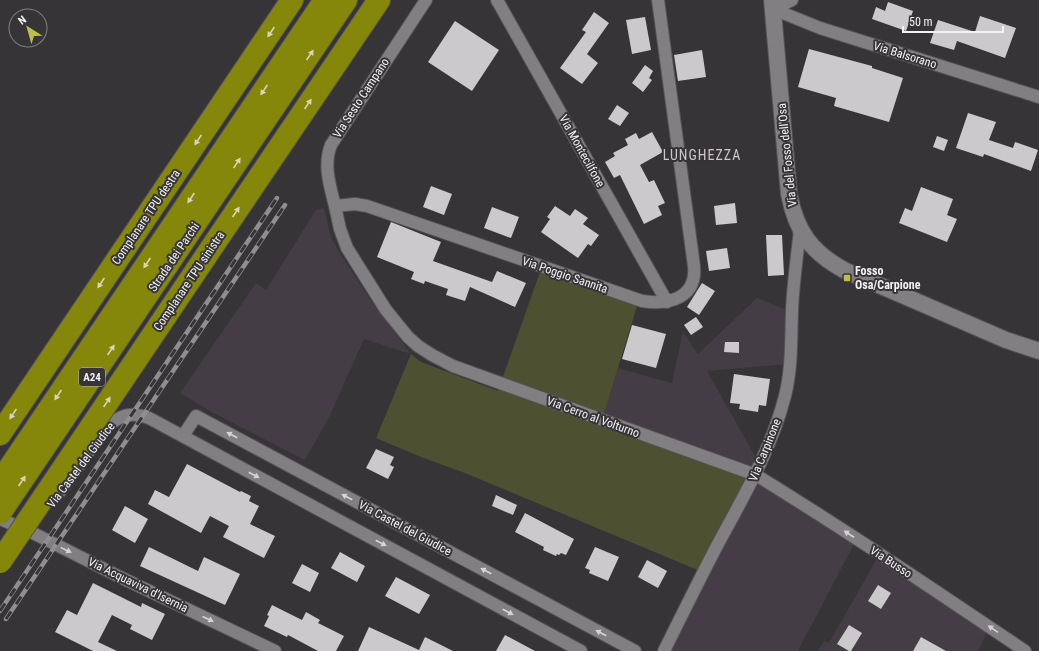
<svg xmlns="http://www.w3.org/2000/svg" width="1039" height="651" font-family="'Roboto Condensed',sans-serif">
<style>
.built{fill:#453d45}
.green{fill:#4e5032}
.building{fill:#ccc9cd}
.lines{fill:none;stroke-linecap:round;stroke-linejoin:round}
.minor-casing{stroke:#555355;stroke-width:14}
.tertiary-casing{stroke:#555355;stroke-width:18}
.motorway-casing{stroke:#555355;stroke-width:24}
.minor{stroke:#827f82;stroke-width:12}
.tertiary{stroke:#827f82;stroke-width:16}
.motorway{stroke:#85870b;stroke-width:22}
.rail-casing{stroke:#918e91;stroke-width:4.5}
.rail{stroke:#373437;stroke-width:3;stroke-dasharray:9;stroke-linecap:butt}
.motorway-bridge-casing{stroke:#555355;stroke-width:24;stroke-linecap:butt}
.motorway-bridge{stroke:#85870b;stroke-width:22}
.oneway{fill:#d8d6b9}
.oneway2{fill:#d7d4d7}
.poi-dot{fill:#bcbf43;stroke:#373437;stroke-width:1.5}
.labels{text-anchor:middle;dominant-baseline:central;stroke-width:4;stroke-linejoin:round;paint-order:stroke}
.shield{fill:#373437;stroke:#bbb8bb;stroke-width:1}
.shield-label{font-size:11px;font-weight:bold;fill:#f3f1f3}
.street-label{font-size:12px;fill:#f3f1f3;stroke:#373437}
.poi-label{font-size:12px;font-weight:bold;fill:#f3f1f3;stroke:#373437;text-anchor:start}
.quarter-label{font-size:14px;letter-spacing:1px;fill:#ccc8cc;stroke:#373437}
</style>
<rect width="100%" height="100%" fill="#373437"/>
<path class="built" d="M324,208L331,238L344,260L377,309L411,354L364,339L329,417L305,460L210,411L180,393L256,283L266,290L316,210Z
M757,298L789,311L787,364L707,371L759,463L753,468L603,413L618,368L672,383L683,332L698,354Z
M757,479L855,542L798,651H668Z
M878,557L988,630L978,651H818L824,641L829,643Z"/>
<path class="green" d="M541,269L638,303L604,413L753,468L700,571L465,473L421,457L376,438L411,354L421,362L498,391Z"/>
<path class="building" d="M888,2L913,11L906,31L872,19L876,7L885,11Z
M594,12L609,23L587,54L598,63L582,84L560,68L586,32L582,30Z
M980,16L1016,28L1005,58L957,41L954,50L930,43L938,20L975,32Z
M645,17L651,50L632,54L626,20Z
M455,21L499,50L472,91L428,62Z
M809,49L872,66V68L903,78L889,122L834,106L836,98L798,87Z
M702,50L706,77L678,81L674,55Z
M645,65L653,71L649,78L652,80L643,92L632,83Z
M617,105L629,113L620,126L608,119Z
M968,113L996,122L989,140L1013,148L1015,142L1038,150L1031,171L984,154L983,157L956,148Z
M652,132L663,152L640,165L649,182L654,180L665,203L658,206L662,215L644,224L620,175L614,178L605,162L615,156L613,153L628,145L625,139L636,133L639,139Z
M937,136L948,140L944,151L933,147Z
M431,186L452,194L444,215L423,207Z
M921,187L953,199L947,215L957,219L947,242L899,223L905,208L912,211Z
M735,203L737,223L716,225L714,206Z
M555,206L570,216L575,209L588,218L583,224L599,235L591,246L588,244L578,258L541,232L550,219L547,217Z
M492,207L519,217L511,238L484,228Z
M391,222L441,242L433,261L492,282L497,271L526,283L515,307L470,287L465,301L446,295L448,289L425,281L424,284L411,279L414,272L377,257Z
M766,235H782L784,275L768,276Z
M727,248L730,268L709,271L706,251Z
M702,283L715,291L699,315L687,307Z
M696,317L703,327L691,335L684,325Z
M632,325L666,334L656,368L622,359Z
M725,342H739V353L724,352Z
M734,374L770,379L766,406L759,405L758,412L739,409L740,404L730,403Z
M376,449L394,457L390,465L394,467L388,479L366,468Z
M187,464L240,492L241,491L251,496L249,501L259,506L250,524L275,536L264,558L223,537L229,526L210,516L201,533L148,504L155,490L169,497Z
M496,495L517,505L513,515L492,506Z
M125,506L148,519L135,543L112,530Z
M525,513L574,539L566,555L561,553L559,555L557,554L556,556L543,550L544,547L515,532Z
M149,547L198,571L204,557L240,574L225,605L140,566Z
M595,547L619,557L608,581L589,573L590,570L585,568Z
M340,552L365,566L357,582L331,568Z
M647,560L667,571L658,588L638,577Z
M302,564L319,573L310,592L292,583Z
M396,577L430,595L419,614L385,596Z
M93,583L141,607L142,603L165,614L152,640L130,629L132,625L112,615L98,642L117,651H93L55,632L67,610L77,615Z
M878,585L891,593L881,609L868,601Z
M272,605L302,620L306,612L320,620L318,623L344,636L336,651H318L288,635L287,637L264,626L269,616L267,615Z
M849,625L862,633L851,651H849L837,644Z
M369,627L419,650L425,637L453,651H358Z
M505,635L535,651H496Z
M921,637L946,651H913Z"/>
<g class="lines">
<g class="minor-casing">
<path id="minor" d="M497,0L667,302
M658,0L694,266C697,299 668,305 642,301L367,206L355,204L335,206L340,229L347,248L386,310L408,337L418,346L432,355L453,366L756,475C847,531 936,591 1025,651
M773,9L820,28L1039,97
M773,9L792,0
M335,206C330,186 323,165 331,145L426,0
M183,436L196,416L635,651
M59,493L106,428C120,415 130,411 149,418L581,651
M0,519L31,532L122,578L275,651
M664,651C682,615 700,578 719,542C745,494 771,450 785,396C792,368 791,340 792,311C793,284 797,257 800,230"/>
</g>
<g class="tertiary-casing">
<path id="tertiary" d="M772,0L789,194C796,231 811,252 844,270L1006,340L1039,351"/>
</g>
<g class="motorway-casing">
<path id="motorway" d="M206,256L379,0
M0,434L292,0
M0,482L325,0
M0,513L346,0"/>
</g>
<use href="#minor" class="minor"/>
<use href="#tertiary" class="tertiary"/>
<use href="#motorway" class="motorway"/>
<g class="rail-casing">
<path id="rail" d="M0,611L277,198
M6,619L285,205"/>
</g>
<use href="#rail" class="rail"/>
<g class="motorway-bridge-casing">
<path id="motorway-bridge" d="M0,562L206,256"/>
</g>
<use href="#motorway-bridge" class="motorway-bridge"/>
</g>
<defs><path id="oneway-solid" d="M-6-.8H1V-3.2L6.5 0L1 3.2V.8H-6Z"/></defs>
<g class="oneway">
<use href="#oneway-solid" transform="translate(271 32) rotate(124)"/>
<use href="#oneway-solid" transform="translate(310 55) rotate(-56)"/>
<use href="#oneway-solid" transform="translate(264 90) rotate(124)"/>
<use href="#oneway-solid" transform="translate(308 104) rotate(-56)"/>
<use href="#oneway-solid" transform="translate(198 140) rotate(124)"/>
<use href="#oneway-solid" transform="translate(237 163) rotate(-56)"/>
<use href="#oneway-solid" transform="translate(191 198) rotate(124)"/>
<use href="#oneway-solid" transform="translate(236 212) rotate(-56)"/>
<use href="#oneway-solid" transform="translate(147 263) rotate(124)"/>
<use href="#oneway-solid" transform="translate(101 283) rotate(124)"/>
<use href="#oneway-solid" transform="translate(111 350) rotate(-56)"/>
<use href="#oneway-solid" transform="translate(58 395) rotate(124)"/>
<use href="#oneway-solid" transform="translate(107 402) rotate(-56)"/>
<use href="#oneway-solid" transform="translate(13 414) rotate(124)"/>
<use href="#oneway-solid" transform="translate(22 481) rotate(-56)"/>
</g>
<g class="oneway2">
<use href="#oneway-solid" transform="translate(232 435) rotate(-152)"/>
<use href="#oneway-solid" transform="translate(254 475) rotate(28)"/>
<use href="#oneway-solid" transform="translate(347 497) rotate(-152)"/>
<use href="#oneway-solid" transform="translate(849 534) rotate(-147)"/>
<use href="#oneway-solid" transform="translate(381 543) rotate(28)"/>
<use href="#oneway-solid" transform="translate(66 550) rotate(26)"/>
<use href="#oneway-solid" transform="translate(486 571) rotate(-152)"/>
<use href="#oneway-solid" transform="translate(508 612) rotate(28)"/>
<use href="#oneway-solid" transform="translate(208 619) rotate(25)"/>
<use href="#oneway-solid" transform="translate(993 629) rotate(-146)"/>
<use href="#oneway-solid" transform="translate(601 633) rotate(-152)"/>
</g>
<rect class="poi-dot" x="843" y="274" width="8" height="8" rx="2"/>
<g class="labels">
<rect class="shield" x="79" y="368" width="26" height="18" rx="3"/>
<g class="shield-label">
<text x="92" y="377">A24</text>
</g>
<g class="street-label">
<text transform="translate(905 55) rotate(17)">Via Balsorano</text>
<text transform="translate(361 98) rotate(-57)">Via Sesto Campano</text>
<text transform="translate(582 151) rotate(61)">Via Montecilfone</text>
<text transform="translate(787 155) rotate(-96)">Via del Fosso dell'Osa</text>
<text transform="translate(146 217) rotate(-56)">Complanare TPU destra</text>
<text transform="translate(174 257) rotate(-56)">Strada dei Parchi</text>
<text transform="translate(565 275) rotate(19)">Via Poggio Sannita</text>
<text transform="translate(189 281) rotate(-56)">Complanare TPU sinistra</text>
<text transform="translate(593 417) rotate(20)">Via Cerro al Volturno</text>
<text transform="translate(765 450) rotate(-68)">Via Carpinone</text>
<text transform="translate(81 465) rotate(-53)">Via Castel del Giudice</text>
<text transform="translate(405 528) rotate(28)">Via Castel del Giudice</text>
<text transform="translate(891 562) rotate(33)">Via Busso</text>
<text transform="translate(138 585) rotate(26)">Via Acquaviva d'Isernia</text>
</g>
<g class="poi-label">
<text x="855" y="271">Fosso<tspan x="855" dy="14">Osa/Carpione</tspan></text>
</g>
<g class="quarter-label">
<text x="702" y="155">LUNGHEZZA</text>
</g>
</g>
<g transform="translate(28 28) rotate(323)"><circle r="19" fill="#373437" stroke="#828082"/>
<path d="M0-3L7 15L0 10L-7 15Z" fill="#bcbf43"/>
<text y="-6" font-size="11" font-weight="bold" text-anchor="middle" fill="#f3f1f3">N</text>
</g>
<path d="M903 26v6h100v-6" fill="none" stroke="#f3f1f3" stroke-width="2"/>
<text x="909" y="26" font-size="12" fill="#f3f1f3" stroke="#373437" stroke-width="3" paint-order="stroke">50 m</text>
</svg>
